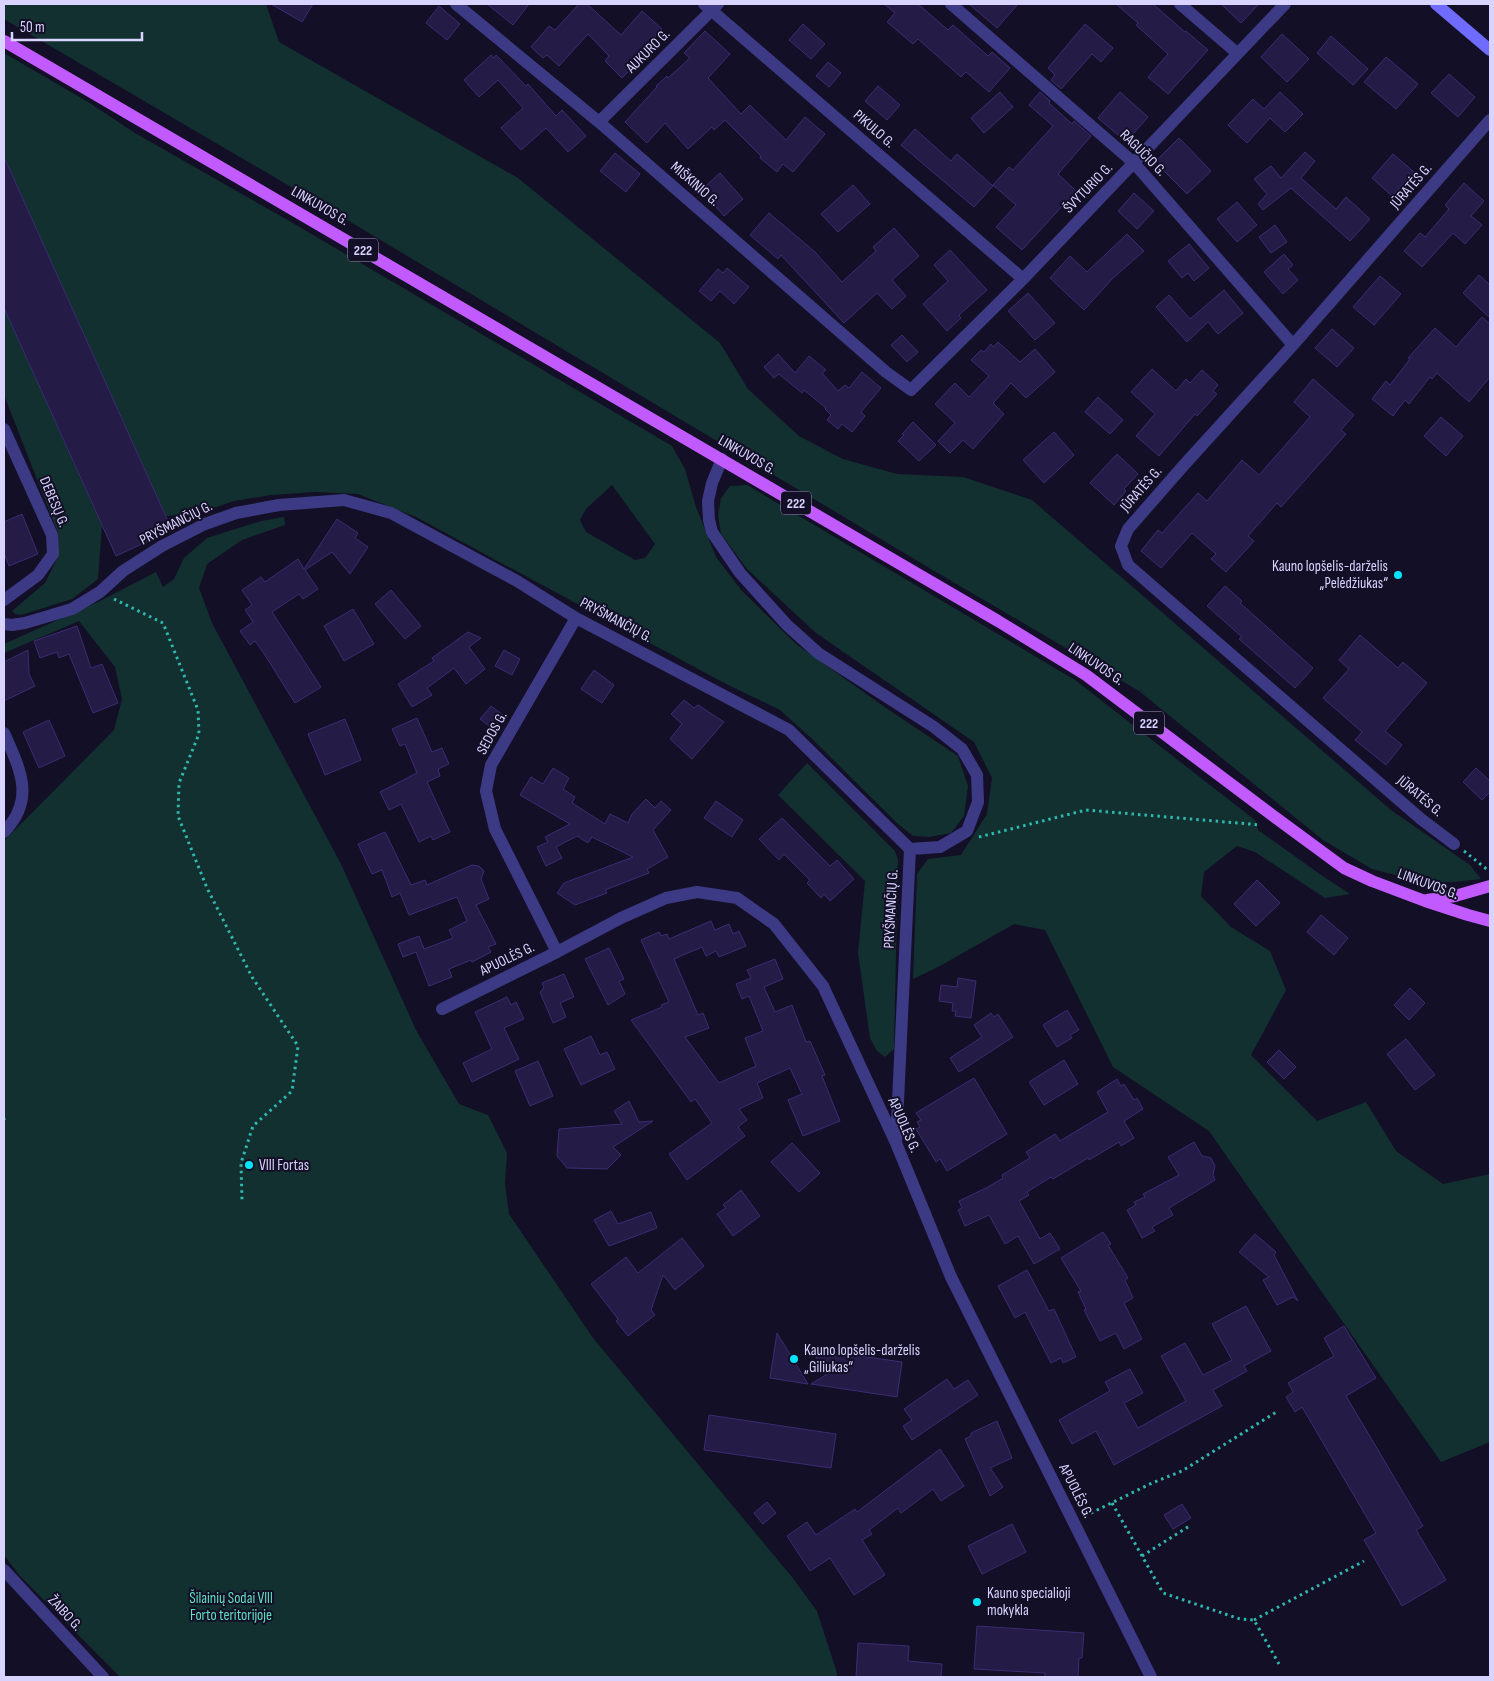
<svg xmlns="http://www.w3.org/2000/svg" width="1494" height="1681" font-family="'Sofia Sans Condensed',sans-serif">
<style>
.green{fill:#12302f;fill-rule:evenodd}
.building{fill:#241b47;stroke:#3b2d73}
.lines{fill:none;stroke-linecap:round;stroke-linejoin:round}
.path{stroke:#2fb8b0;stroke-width:3;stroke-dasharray:2.5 4;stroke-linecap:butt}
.minor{stroke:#3d3a85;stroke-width:12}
.secondary{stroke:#6f6bff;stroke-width:12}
.primary{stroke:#c25bff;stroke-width:12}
.poi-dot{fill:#00e5ff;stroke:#130f26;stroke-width:2}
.labels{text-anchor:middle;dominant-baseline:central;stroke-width:4;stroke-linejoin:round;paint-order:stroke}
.shield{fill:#130f26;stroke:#9e99be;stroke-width:1}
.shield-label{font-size:14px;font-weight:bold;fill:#d9d4ff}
.street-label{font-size:15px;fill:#d9d4ff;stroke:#130f26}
.poi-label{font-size:15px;fill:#d9d4ff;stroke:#130f26;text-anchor:start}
.park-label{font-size:15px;fill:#5fe0c0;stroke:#130f26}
</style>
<rect width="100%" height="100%" fill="#130f26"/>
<path class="green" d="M4,4H266L279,42L518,178L720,343L748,389L799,436L843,459L897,474L963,477L1032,500L1391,810L1470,865L1481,879L1454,882H1423L1372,869L1323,840L1139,691L931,569L322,205L4,19Z
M4,53L88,102L135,133L291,222L672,446L685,469L696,507L716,557L742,591L796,644L886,708L958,756L968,786L964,816L951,833L929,837L913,836L897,823L811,738L780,710L726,684L416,517L358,494L316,492L271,495L234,501L187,517L180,515L166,516L4,157ZM612,485L655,544L645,558L635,560L586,532L580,520L586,509Z
M4,308L102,526L98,579L72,599L21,615L15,614L12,611L45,583L58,557V533L4,395Z
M747,485L1075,680L1255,820L1258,830L1324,877L1350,894L1325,898L1255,852L1237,846L1204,872L1201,896L1231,927L1270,951L1286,990L1251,1055L1317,1121L1366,1102L1396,1151L1443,1184L1490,1174V1442L1441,1462L1209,1131L1113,1067L1045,930L1014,924L940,966L913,979L917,874L928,859L961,855L987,814L992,778L974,742L816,633L747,569L721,534L718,515L721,498L730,486Z
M284,517L285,525L242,540L207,564L199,588L212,623L341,864L416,1030L459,1104L488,1115L507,1153L505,1184L509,1214L593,1338L792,1577L817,1611L837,1673V1677H120L19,1575L4,1555V841L114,730L122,699L115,667L79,621L4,653V644L100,601L156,572L163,587L174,579L184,558L207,538L261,521Z
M807,763L895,851L898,860L894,1049L885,1057L877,1051L870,1038L858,953L865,881L778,795Z"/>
<path class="building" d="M271,4H313L302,22Z
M487,4H529L513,25Z
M579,4H587L621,35L642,11L662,29L635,59L638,62L622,78L605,61L609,56L588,34L559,66L547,55L543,58L531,47L549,26L555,30Z
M884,4H918L948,30L953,25L988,56L992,52L1010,68L989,92L966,72L961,77L918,39L913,44L887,22L895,13Z
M969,4H1018L997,28Z
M1116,4H1153L1185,32L1186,31L1208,50L1168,94L1148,77L1168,54L1136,25L1138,23Z
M1221,4H1259L1241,23Z
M439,6L460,24L447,40L426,23Z
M803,24L825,44L811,59L789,40Z
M1085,24L1113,48L1101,62L1092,54L1061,89L1051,80L1055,75L1048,68Z
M705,31L730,54L708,78L741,114L750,105L786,140L805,117L825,134L793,172L783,164L777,172L760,158L761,156L725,120L714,130L712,127L688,149L665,123L647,143L625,122L657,87L656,86L667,76L668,78L690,58L684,53Z
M1282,34L1309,59L1287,82L1261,57Z
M1331,36L1368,69L1353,85L1317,53Z
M491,55L494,58L496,55L526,86L528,84L556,116L562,110L586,136L568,152L546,128L521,150L501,128L523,108L498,80L479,97L464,80Z
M1386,57L1418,84L1396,109L1364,82Z
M828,62L841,73L829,87L816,76Z
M1449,74L1475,97L1458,117L1431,93Z
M878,86L900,105L887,120L865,101Z
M1000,92L1013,107L984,133L971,118Z
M1040,92L1050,101L1049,103L1072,124L1074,121L1091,136L1058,174L1076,191L1022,250L996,227L1016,205L993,185L1009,167L1013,170L1053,126L1029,105Z
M1120,92L1148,117L1126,142L1098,118Z
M1280,92L1303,114L1285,132L1270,118L1247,143L1228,125L1253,99L1264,109Z
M915,129L951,161L957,154L993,186L974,207L901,145Z
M1179,138L1211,171L1187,194L1155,162Z
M1305,152L1315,161L1301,178L1336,209L1346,197L1370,219L1350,241L1291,188L1263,210L1258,204L1267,194L1254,179L1271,166L1281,178Z
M615,153L640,174L626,192L600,171Z
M1393,154L1414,172L1392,196L1372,178Z
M4,157L172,530L116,556L4,308Z
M720,173L743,199L724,216L701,190Z
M1464,183L1484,201L1471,216L1482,225L1465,244L1453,233L1422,267L1404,251L1420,233L1425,237L1449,209L1445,205Z
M853,185L870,204L838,232L821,214Z
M1134,193L1154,211L1137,229L1118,211Z
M1237,202L1257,225L1237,242L1217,219Z
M769,213L815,252L842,282L876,251L873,247L894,228L919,256L892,280L906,296L892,309L877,293L844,323L781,255L778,259L750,235Z
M1275,225L1287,242L1271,253L1259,237Z
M1127,234L1144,251L1113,278L1084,310L1050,278L1070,256L1087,272Z
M1189,244L1209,268L1194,281L1188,273L1182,278L1168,261Z
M950,250L987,290L959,315L961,318L947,331L923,304L948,281L934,265Z
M1284,254L1293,265L1288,269L1298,280L1283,294L1264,272Z
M727,268L749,287L734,304L720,291L711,301L699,291L718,269L723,273Z
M1479,275L1490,285V318L1463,293Z
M1380,276L1401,294L1374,325L1353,307Z
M1224,290L1243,313L1218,334L1208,322L1187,342L1156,307L1169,295L1190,319Z
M1028,293L1055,323L1035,340L1008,311Z
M1482,317L1490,324V377L1469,402L1437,373L1432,379L1430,377L1409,404L1405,400L1393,416L1372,399L1386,381L1390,385L1410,359L1408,358L1435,328L1456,347Z
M1332,329L1354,348L1337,367L1315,348Z
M902,335L918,352L907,362L891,345Z
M998,342L1020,362L1035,349L1055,372L1026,398L1011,383L993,403L1004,414L973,449L963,440L950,453L938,441L955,423L935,404L955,383L969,397L989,376L971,360L981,350L984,352L991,344L993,347Z
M778,354L795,373L809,356L826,370L822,373L838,391L845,385L849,388L862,372L881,388L861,412L865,416L852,432L842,424L838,429L827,420L831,415L825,409L826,408L804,390L802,393L779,374L774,378L764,367Z
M1152,369L1176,391L1186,379L1190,383L1202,370L1218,385L1213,391L1217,394L1197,416L1195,414L1159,456L1136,436L1155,414L1131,392Z
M1313,379L1354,415L1341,430L1346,434L1281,507L1277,503L1248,536L1254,541L1226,572L1211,559L1216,554L1192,533L1161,568L1141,551L1158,530L1162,533L1198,493L1207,501L1242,460L1259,475L1310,417L1294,402Z
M1098,397L1123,420L1110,434L1085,412Z
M1441,417L1463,436L1446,456L1424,436Z
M913,422L936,445L919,461L898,441L904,435L902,434Z
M1054,432L1074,455L1044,483L1023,460Z
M1117,454L1138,474L1124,489L1126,491L1114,505L1090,483Z
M22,514L38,554L9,566L4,553V522Z
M337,519L358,533L355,538L368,547L350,574L332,552L305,570L318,589L303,599L299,594L272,612L321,687L295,703L263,652L255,641L250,645L240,631L253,622L245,610L252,605L242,590L261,577L265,582L298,559L304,569Z
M1225,586L1242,601L1240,603L1313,668L1295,688L1239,639L1242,637L1207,606Z
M391,590L421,626L405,639L375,604Z
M353,609L374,644L344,661L324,626Z
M77,626L91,668L102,664L118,703L93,713L69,654L59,658L57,652L40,658L34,641Z
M468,632L481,638L469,647L485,669L466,684L454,668L427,688L432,695L412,707L398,684L434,661L432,658Z
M1360,635L1398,668L1403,662L1427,683L1385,731L1402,745L1386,765L1355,740L1362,732L1323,698L1349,669L1339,660Z
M28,650L29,674L35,686L4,701V662Z
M504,650L520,659L512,675L495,666Z
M594,670L614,685L602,703L581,689Z
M684,700L694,708L698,705L724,722L692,759L670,739L682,724L671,714Z
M491,706L503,715L493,729L480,719Z
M417,718L432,752L442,748L449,764L438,769L440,776L427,782L450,832L433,840L431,836L419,842L401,804L389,810L380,792L417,773L405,744L400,746L392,729Z
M345,719L361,760L325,775L308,734Z
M49,720L65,756L39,768L23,732Z
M553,768L569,778L563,789L575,797L572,803L605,824L610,814L628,823L632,814L646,799L655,808L661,801L671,810L653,830L668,857L647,869L649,873L605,890L607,893L575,905L557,893L564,883L633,857L592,837L588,843L577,836L556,847L562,858L546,866L537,847L548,842L545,837L570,824L520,795L531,777L543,784Z
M1476,768L1490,781V792L1482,800L1463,782Z
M716,801L743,820L732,837L704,818Z
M782,818L830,866L837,860L854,879L830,901L824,894L821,898L807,883L810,880L784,854L779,860L759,839Z
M385,832L411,885L425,880L427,885L472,865L479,866L484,871L481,879L489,899L476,905L496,944L488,947L491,952L472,962L471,960L449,969L452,977L429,986L416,952L403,957L398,944L419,936L424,949L453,938L449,930L467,921L457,897L409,915L400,893L392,897L382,870L372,874L358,844Z
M1257,880L1280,903L1256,926L1234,904Z
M1321,915L1348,938L1334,955L1307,932Z
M711,921L715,930L729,924L733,934L739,931L746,946L719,957L716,951L706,956L702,947L674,959L698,1015L703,1013L709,1028L685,1037L719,1083L756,1066L745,1038L763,1031L749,996L742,999L736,984L751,978L747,970L775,959L783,979L764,987L775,1012L792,1005L806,1042L810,1041L825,1075L822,1076L840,1121L803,1136L788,1100L802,1094L790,1068L757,1083L763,1098L739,1109L747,1120L738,1127L745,1136L687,1180L669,1154L712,1123L695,1099L691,1102L631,1020L662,1007L661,1005L669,1002L641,940L659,932L661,936L667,934L669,939Z
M609,948L624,979L619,981L625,994L608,1005L585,959Z
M564,974L574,997L560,1003L566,1017L553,1023L540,992L544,988L542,983Z
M958,978L976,981L971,1018L955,1016L956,1011H952L953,1003L939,1001L941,985L957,987Z
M1410,988L1425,1003L1409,1020L1394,1005Z
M507,997L511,1005L516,1002L524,1019L504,1028L519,1059L472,1082L463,1063L492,1049L475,1012Z
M1067,1010L1079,1030L1070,1035L1072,1038L1057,1047L1043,1025Z
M991,1013L994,1017L998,1014L1013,1037L959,1072L950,1058L982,1037L974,1025Z
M591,1036L600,1055L607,1052L615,1069L581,1085L564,1049Z
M1406,1039L1435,1075L1415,1090L1387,1054Z
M1279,1050L1296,1067L1284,1079L1267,1062Z
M1064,1060L1078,1084L1044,1105L1029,1082Z
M538,1061L553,1096L530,1106L515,1071Z
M974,1078L1007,1134L947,1171L940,1159L936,1162L916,1129L920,1127L917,1122L921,1120L916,1113Z
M1117,1079L1121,1086L1124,1084L1134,1100L1137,1098L1143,1109L1124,1121L1134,1138L1121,1146L1119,1142L1089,1160L1088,1158L1053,1179L1051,1177L1027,1192L1029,1195L1019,1201L1040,1239L1050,1233L1060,1249L1034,1264L1018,1236L1005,1244L989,1215L965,1226L958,1210L962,1208L959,1201L988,1187L1003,1178L1002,1175L1030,1158L1026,1152L1055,1134L1060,1141L1108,1112L1097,1092Z
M629,1101L639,1122L653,1121L613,1147L621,1155L607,1169L567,1168L557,1156L559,1129L622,1124L614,1111Z
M1194,1142L1202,1156L1211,1158L1215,1166L1213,1175L1215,1180L1169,1208L1173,1215L1152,1227L1155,1231L1142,1238L1127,1210L1136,1205L1134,1202L1145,1197L1143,1194L1179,1175L1168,1157Z
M792,1143L820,1173L799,1192L771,1162Z
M741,1190L760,1216L733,1236L717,1214L726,1208L723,1205Z
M611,1211L618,1224L651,1212L657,1228L609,1246L594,1220Z
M1103,1232L1111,1244L1108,1245L1128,1278L1125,1280L1133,1298L1124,1303L1142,1339L1124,1349L1116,1333L1100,1341L1084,1310L1086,1309L1078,1292L1081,1291L1061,1258Z
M1255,1234L1276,1252L1274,1255L1298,1301L1293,1297L1277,1305L1263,1280L1269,1277L1239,1252Z
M682,1238L704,1266L675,1290L663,1275L651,1310L655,1315L628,1336L616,1321L618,1319L591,1284L626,1257L638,1273Z
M1027,1270L1049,1311L1054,1309L1076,1357L1063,1363L1061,1358L1051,1363L1025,1312L1015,1318L998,1286Z
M1246,1306L1271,1351L1244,1366L1247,1371L1213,1390L1222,1406L1114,1465L1096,1431L1072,1444L1059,1420L1110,1391L1105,1382L1130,1369L1143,1393L1124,1403L1138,1428L1186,1401L1161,1356L1185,1343L1203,1375L1232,1360L1212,1324Z
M1344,1326L1376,1378L1346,1396L1423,1526L1416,1530L1446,1580L1402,1606L1364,1540L1376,1533L1302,1407L1295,1412L1286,1397L1293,1392L1288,1383L1334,1356L1324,1338Z
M777,1333L808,1384L770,1378Z
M812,1349L902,1362L897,1397L811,1384L826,1375Z
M947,1379L954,1389L968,1380L978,1395L912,1440L903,1426L912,1420L904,1409Z
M709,1415L836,1434L831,1468L704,1450Z
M997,1421L1012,1458L990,1468L1003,1487L990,1496L965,1439L971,1436V1433Z
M940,1449L964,1486L941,1501L933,1489L901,1513L898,1508L869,1530L872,1534L862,1540L885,1575L854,1595L830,1558L810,1571L787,1536L807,1522L816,1535L855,1509L857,1512Z
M767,1502L776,1513L763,1524L754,1513Z
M1182,1504L1191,1518L1173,1529L1164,1515Z
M1012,1524L1026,1552L982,1574L968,1546Z
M977,1626L1084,1633L1082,1658H1079L1078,1677H1045V1673L974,1669Z
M858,1643L909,1646L908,1661L942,1664L941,1677H856Z"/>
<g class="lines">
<path class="path" d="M114,599L163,623L198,710L199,734L179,783L178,816L207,888L252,977L298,1046L292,1091L253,1126L241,1163L242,1201
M979,837L1086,810L1261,825
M1464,851L1489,871
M4,1119L5,1118
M1112,1503L1163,1593L1240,1619L1254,1620L1279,1664
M1085,1516L1152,1483L1182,1471L1278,1411
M1142,1556L1191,1525
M1254,1620L1364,1561"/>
<path class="minor" d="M456,4L599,122L886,372L911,390L1023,279L1285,4
M704,4L1023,279
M951,4L1134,163L1293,345
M1180,4L1237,53
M599,122L718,4
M4,429L52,535L53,554L38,575L4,600
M722,459L712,483L708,501L709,520L712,532L740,573L787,625L818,653L934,727L962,749L977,775L978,802L967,831L940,847L910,849
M4,624L12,625L25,623L72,609L100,592L123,571L162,546L205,524L236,513L279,505L344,500L391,513L517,581L576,618L789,730L910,849L896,1143
M4,733C20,769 36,799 4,832
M1454,844L1421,819L1128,565L1121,546L1128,529L1184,465L1293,345L1490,120
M557,952L495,829L486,791L491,765L576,618
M442,1009L557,952L621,918L666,898L697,892L737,898L774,924L823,986L896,1143L951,1277L1151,1677
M4,1570L103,1677"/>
<path class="secondary" d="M1436,4L1490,50"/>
<path class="primary" d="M4,41L998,621L1086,675L1272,815L1344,868L1372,881L1425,901L1468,915L1490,921
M1427,900L1455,896L1490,886"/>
</g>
<g class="poi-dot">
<circle cx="1398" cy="575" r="5"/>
<circle cx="249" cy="1165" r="5"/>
<circle cx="794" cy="1359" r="5"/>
<circle cx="977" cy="1602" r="5"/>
</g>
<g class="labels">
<g class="shield">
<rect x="348" y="238.5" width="30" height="23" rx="4"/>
<rect x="781" y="491.5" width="30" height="23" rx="4"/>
<rect x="1134" y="711.5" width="30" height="23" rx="4"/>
</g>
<g class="shield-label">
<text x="363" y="250">222</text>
<text x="796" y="503">222</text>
<text x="1149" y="723">222</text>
</g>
<g class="street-label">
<text transform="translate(648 51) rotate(-45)">AUKURO G.</text>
<text transform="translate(874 129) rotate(41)">PIKULO G.</text>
<text transform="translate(1143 153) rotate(45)">RAGUČIO G.</text>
<text transform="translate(695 184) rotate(41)">MIŠKINIO G.</text>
<text transform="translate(1411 186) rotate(-49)">JŪRATĖS G.</text>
<text transform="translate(1088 188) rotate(-46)">ŠVYTURIO G.</text>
<text transform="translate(320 206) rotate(30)">LINKUVOS G.</text>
<text transform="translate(747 455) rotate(30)">LINKUVOS G.</text>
<text transform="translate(1141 489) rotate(-49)">JŪRATĖS G.</text>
<text transform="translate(54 502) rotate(67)">DEBESŲ G.</text>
<text transform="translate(176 523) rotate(-27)">PRYŠMANČIŲ G.</text>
<text transform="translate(616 620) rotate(28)">PRYŠMANČIŲ G.</text>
<text transform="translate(1096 664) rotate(34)">LINKUVOS G.</text>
<text transform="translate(492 733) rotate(-61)">SEDOS G.</text>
<text transform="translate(1420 796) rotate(40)">JŪRATĖS G.</text>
<text transform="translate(1428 884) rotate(20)">LINKUVOS G.</text>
<text transform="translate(891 909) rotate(-87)">PRYŠMANČIŲ G.</text>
<text transform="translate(507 959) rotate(-26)">APUOLĖS G.</text>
<text transform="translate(904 1125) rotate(66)">APUOLĖS G.</text>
<text transform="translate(1076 1491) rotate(63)">APUOLĖS G.</text>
<text transform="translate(65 1613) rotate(47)">ŽAIBO G.</text>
</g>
<g class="poi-label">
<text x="1388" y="566" text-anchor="end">Kauno lopšelis-darželis<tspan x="1388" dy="17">„Pelėdžiukas“</tspan></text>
<text x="259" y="1165">VIII Fortas</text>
<text x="804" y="1350">Kauno lopšelis-darželis<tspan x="804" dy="17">„Giliukas“</tspan></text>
<text x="987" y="1593">Kauno specialioji<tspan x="987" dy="17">mokykla</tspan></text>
</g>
<g class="park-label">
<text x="231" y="1598">Šilainių Sodai Vlll<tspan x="231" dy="17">Forto teritorijoje</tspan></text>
</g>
</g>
<rect width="1494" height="1681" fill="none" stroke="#d9d4ff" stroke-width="10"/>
<path d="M12 32v8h130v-8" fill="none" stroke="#d9d4ff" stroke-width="2.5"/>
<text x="20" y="32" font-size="15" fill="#d9d4ff" stroke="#130f26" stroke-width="4" paint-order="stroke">50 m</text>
</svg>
